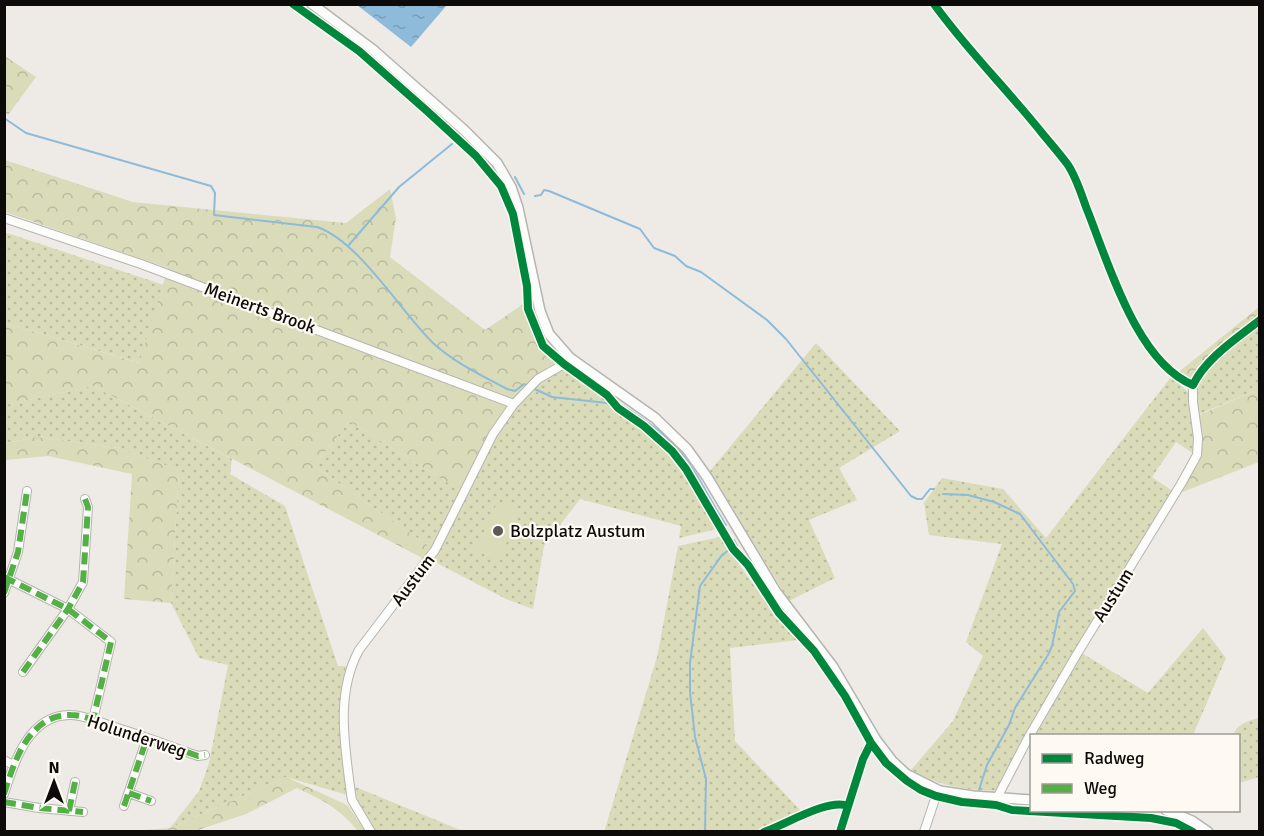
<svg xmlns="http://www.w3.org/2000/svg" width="1264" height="836" font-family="Signika,sans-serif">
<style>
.green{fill:url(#green-dots)}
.forest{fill:url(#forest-crowns)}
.pitch{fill:#dadbb9}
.water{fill:url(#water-ripples)}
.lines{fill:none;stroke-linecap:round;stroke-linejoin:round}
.stream{stroke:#8dbbd9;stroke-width:2}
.minor-casing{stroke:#b6b4b1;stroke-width:10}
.tertiary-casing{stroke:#b6b4b1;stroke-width:12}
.minor{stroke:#fcfcfb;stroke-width:8}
.tertiary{stroke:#fcfcfb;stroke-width:9}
.quiet{stroke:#54b044;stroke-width:6;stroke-dasharray:12 6;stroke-linecap:butt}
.cycleway-casing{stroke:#fef9f2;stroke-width:11}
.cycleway{stroke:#00873e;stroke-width:8}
.poi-dot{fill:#5c5956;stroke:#fef9f2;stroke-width:2}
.labels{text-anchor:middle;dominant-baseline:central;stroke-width:4.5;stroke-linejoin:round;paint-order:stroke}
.street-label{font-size:18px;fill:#0d0b09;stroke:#fef9f2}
.poi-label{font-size:18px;fill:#0d0b09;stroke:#fef9f2;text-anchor:start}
</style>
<defs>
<pattern id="green-dots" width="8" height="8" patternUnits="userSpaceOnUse" patternTransform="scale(1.5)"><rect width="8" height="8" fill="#dadbb9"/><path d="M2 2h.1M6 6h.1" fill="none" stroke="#babb9e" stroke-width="1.8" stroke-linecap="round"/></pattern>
<pattern id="forest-crowns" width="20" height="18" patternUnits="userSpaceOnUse" patternTransform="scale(1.5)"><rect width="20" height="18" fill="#dadbb9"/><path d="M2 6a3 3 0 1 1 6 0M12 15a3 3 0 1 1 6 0" fill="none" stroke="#babb9e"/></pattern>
<pattern id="water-ripples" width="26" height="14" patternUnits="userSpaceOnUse" patternTransform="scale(1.5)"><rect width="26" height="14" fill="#8dbbd9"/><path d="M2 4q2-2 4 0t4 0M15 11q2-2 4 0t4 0" fill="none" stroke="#789fb9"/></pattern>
</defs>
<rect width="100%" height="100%" fill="#eeebe6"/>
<path class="green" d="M4,232L164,285L140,363L5,323Z
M1259,325V389L1197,415C1197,406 1194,392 1197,383C1204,366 1244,337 1259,325Z
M816,343L900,431L839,468L857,500L809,520L835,578L789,601L710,471Z
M566,367L606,398L617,412L656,440L675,461L691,483L717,527L713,530L679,538L681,526L580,499L544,546L533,609L506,599L433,561L441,549L494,435L517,406L540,380Z
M1171,377L1189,393L1196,444L1194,454L1176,442L1152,477L1174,492L1074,651L996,791C962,789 942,787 911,770L953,721L983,656L966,642L1002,544L929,535L924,503L942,478L1003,489L1046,538Z
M93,386L232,459L230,474L285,506L338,666H346C335,714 344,748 347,795L286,777L170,828L199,791L209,763L228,665L199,658L171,603L179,470L114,447L37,437L5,443V405Z
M349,421L461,491L433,549L314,466Z
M720,537L776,617L799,640L730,648L735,741L802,812L766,829L745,831L604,832L657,657L678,546Z
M1203,628L1226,658L1193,735L1033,736L1080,652L1148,693Z
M1259,718V777L1239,783L1238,736L1233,735C1238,723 1248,721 1259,718Z
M353,786L463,831H374L357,799Z"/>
<path class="forest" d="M5,56L36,77L8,115L5,112Z
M5,160L133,202L346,223L390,189L396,218L390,257L485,330L526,302L542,349L560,364L513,401L461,491L349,421L314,466L433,549L426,560L93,386L5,405V323L139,363L168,268L5,212Z
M1259,307V317C1235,335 1207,354 1190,380H1186L1175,375Z
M1259,389V462L1180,493L1192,471L1197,416Z
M37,437L114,447L179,470L171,603L124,599L132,474L48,456L5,460V443Z
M286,777L345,804L349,807L365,831H358C340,809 323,800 297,788L246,814L195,831H131L170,828Z"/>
<path class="pitch" d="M498,501L521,512L498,561L475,550Z"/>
<path class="water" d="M357,5H447L411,47Z"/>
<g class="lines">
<path class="stream" d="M4,118L26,133L211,186L215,193L214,215L317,227C359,241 401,312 433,343C455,363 481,375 507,389L515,391L524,384L552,397L607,403
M458,134L500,175
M515,177L524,194
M535,196L541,195L544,190L549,191L640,229L654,248L675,256L686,266L701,272L767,320L786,339L911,496L917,499H922L930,489H934
M348,246L399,187L452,144
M622,405C641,418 662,431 678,449C698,472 709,500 726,525
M943,494L968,495L994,502L1020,514L1073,584L1075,591L1059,612L1052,646L1048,655L1015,708L1009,725L987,765L979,790
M734,540L737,546
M705,832L706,779L695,737L690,692V663L700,586L722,555L729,550"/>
<g class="minor-casing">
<path id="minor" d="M4,218L141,264L514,404
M4,577L68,609L111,642L93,720
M4,593L18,552L27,491
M23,672L68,609L83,582L88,507L85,499
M4,760L13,765
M129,793L151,801
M4,794C14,762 29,714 71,715C85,715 101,723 115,727C143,736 170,746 198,756L205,755
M997,798L1027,740L1077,654L1181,484L1197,455L1198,438L1193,402V385
M4,802L39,808L83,812
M124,806L147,738
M69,811L75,782
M371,832L352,800L351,794C345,747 335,694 359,650L435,550L493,434L514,404L538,379L564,364L570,358
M764,832C785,825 828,798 848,806
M840,832L866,751L876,740
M924,832L938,790"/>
</g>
<g class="tertiary-casing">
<path id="tertiary" d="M312,4L372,49L464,130L497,163L511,187L518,208L540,311L549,334L570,358L655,418L687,449L707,477L776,592L833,667L876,740L892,761L906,774L940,791L973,796L1032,800
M1166,810L1192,821L1208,832"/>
</g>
<use href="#minor" class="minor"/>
<use href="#tertiary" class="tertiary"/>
<path class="quiet" d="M4,577L68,609L111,642L93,720
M4,593L18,552L27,491
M23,672L68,609L83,582L88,507L85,499
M129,793L151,801
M4,794C14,762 29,714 71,715C85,715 101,723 115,727C143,736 170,746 198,756L205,755
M4,802L39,808L83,812
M124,806L147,738
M69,811L75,782"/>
<g class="cycleway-casing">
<path id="cycleway" d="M293,4L359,51L427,111L476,156L501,186L513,214L527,286L528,309L543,346L564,364L607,395L618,408L644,426L672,451L686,469L733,549L748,565L779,613L814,651L845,696L871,743L886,763L907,781L921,790L936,796L962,802L996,805L1012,810L1151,818L1176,823L1193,832
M934,4C967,50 1007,89 1042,133C1051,144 1060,154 1068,165C1076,177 1081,193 1086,207C1108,261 1136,362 1193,385C1206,358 1236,339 1260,320
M764,832C785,825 828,798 848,806
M840,832L863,759L871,743"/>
</g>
<use href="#cycleway" class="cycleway"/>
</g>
<circle class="poi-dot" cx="498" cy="531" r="6"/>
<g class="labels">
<g class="street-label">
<text transform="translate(260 308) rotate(20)">Meinerts Brook</text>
<text transform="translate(413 580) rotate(-53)">Austum</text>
<text transform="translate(1113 595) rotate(-58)">Austum</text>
<text transform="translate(137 736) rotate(18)">Holunderweg</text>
</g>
<g class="poi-label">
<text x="510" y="531">Bolzplatz Austum</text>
</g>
</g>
<rect width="1264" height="836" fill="none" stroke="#0d0b09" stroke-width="12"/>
<rect x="1030" y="734" width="210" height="78" fill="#fef9f2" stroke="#9e9a95" stroke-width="1.5"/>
<rect x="1042" y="754" width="30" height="9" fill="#00873e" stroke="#9e9a95" stroke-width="1.5"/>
<text x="1084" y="764" font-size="18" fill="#0d0b09">Radweg</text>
<rect x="1042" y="784" width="30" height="9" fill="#54b044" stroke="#9e9a95" stroke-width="1.5"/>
<text x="1084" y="794" font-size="18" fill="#0d0b09">Weg</text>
<g transform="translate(54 782)" stroke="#fef9f2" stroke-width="4.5" paint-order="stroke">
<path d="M0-4.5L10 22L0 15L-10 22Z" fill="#0d0b09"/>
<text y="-9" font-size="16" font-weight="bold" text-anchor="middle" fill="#0d0b09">N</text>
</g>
</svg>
